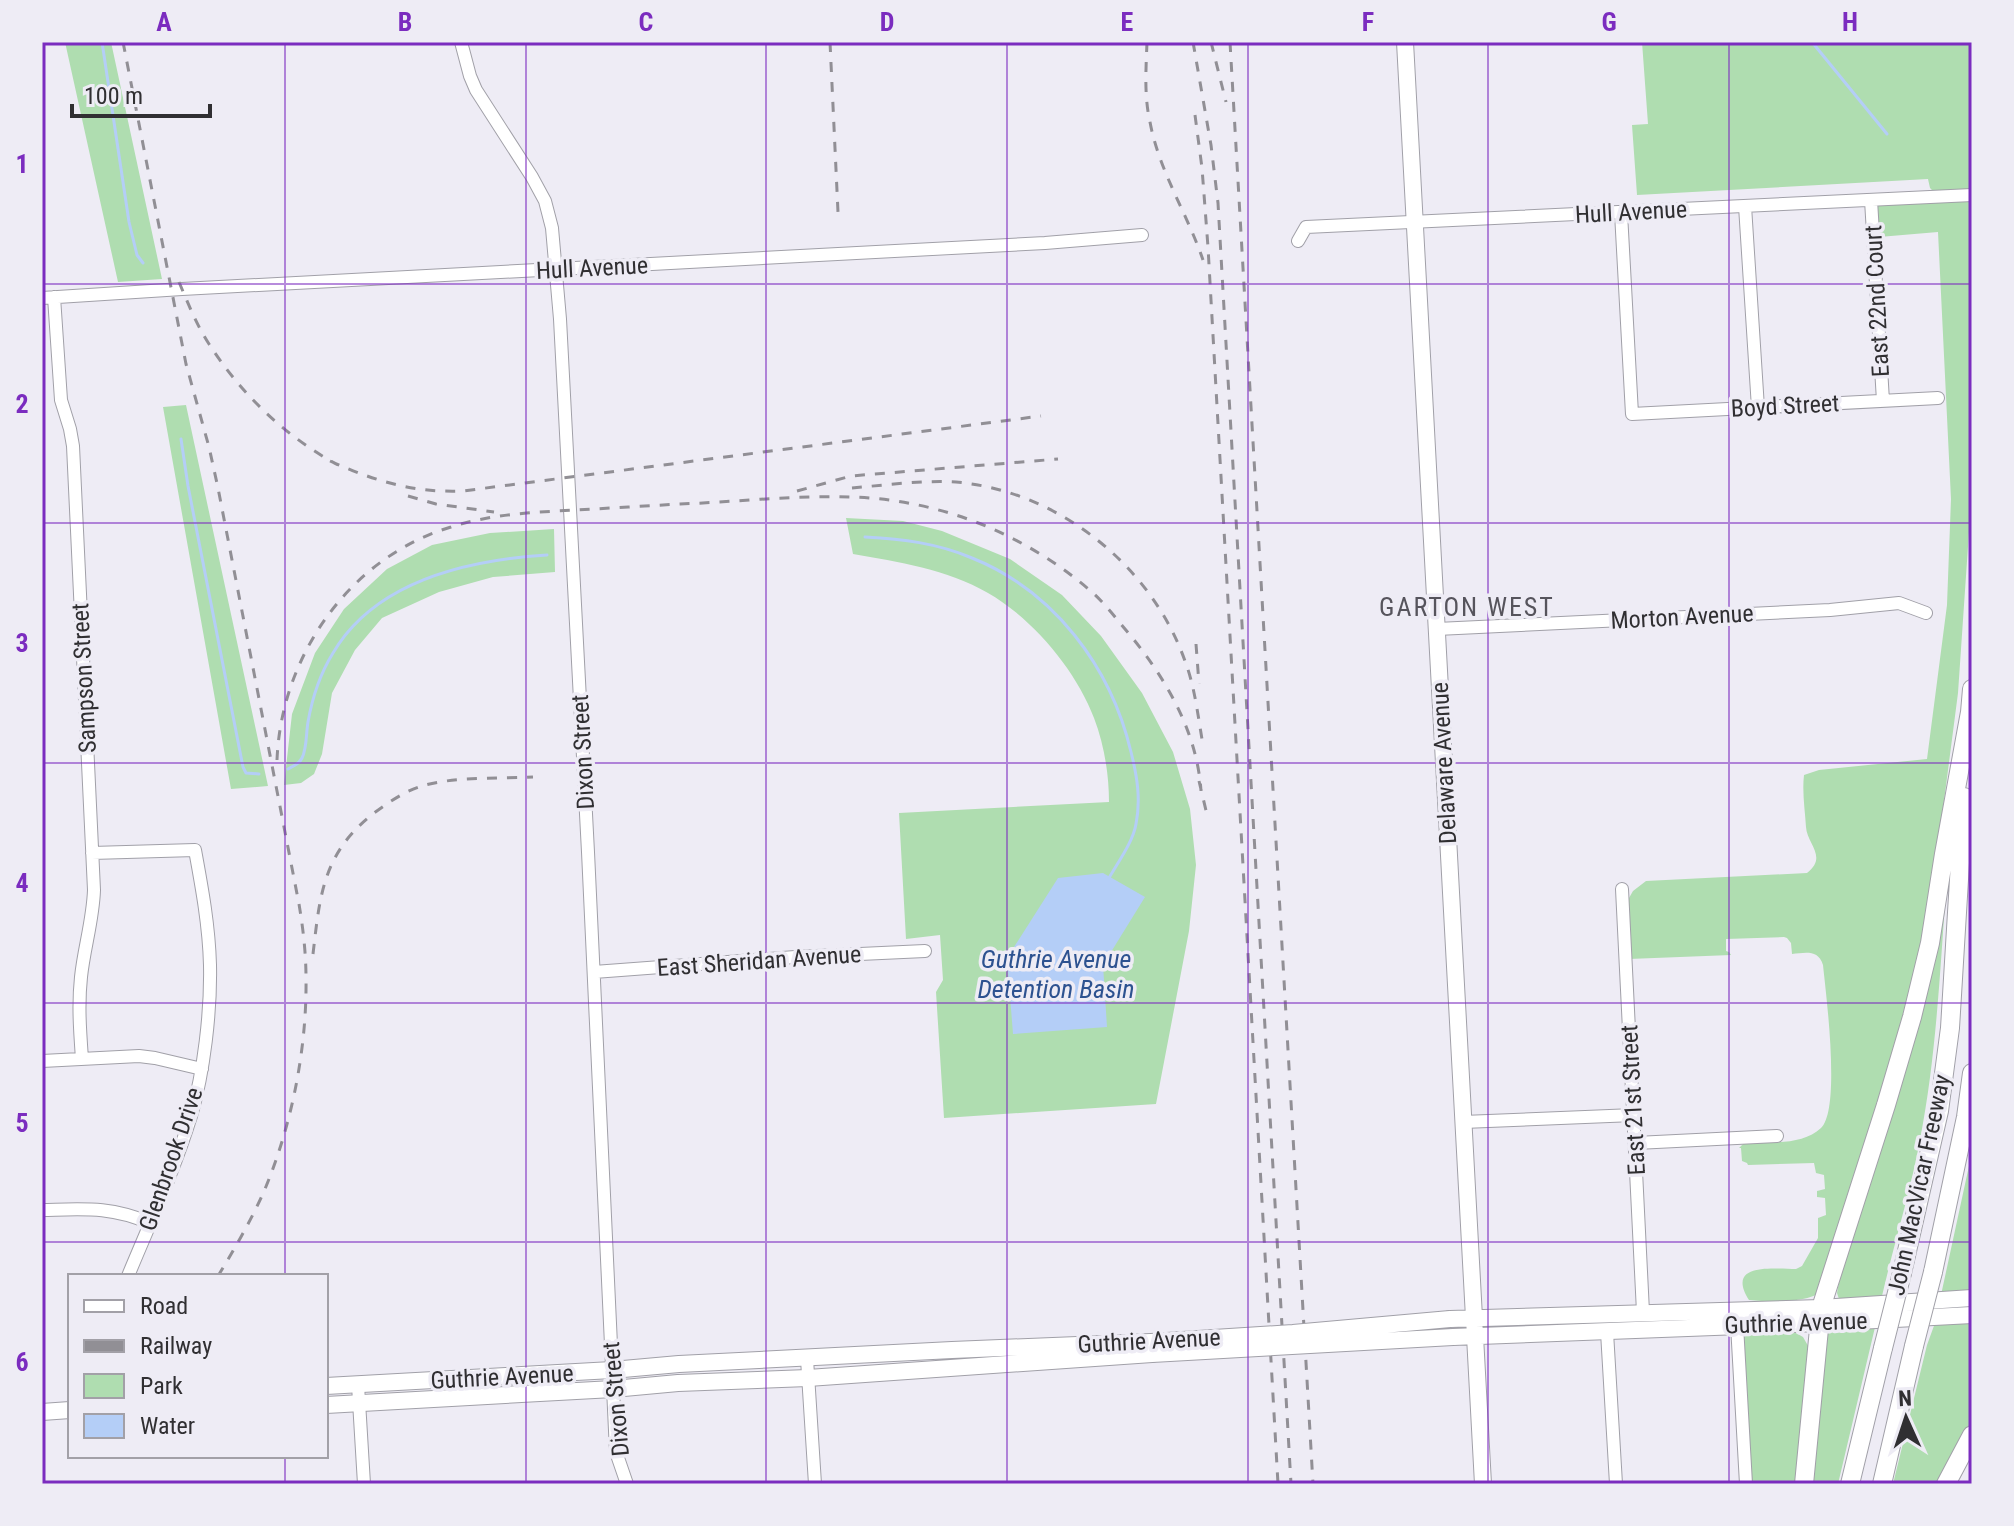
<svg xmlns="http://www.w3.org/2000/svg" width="2014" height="1526" font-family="'Roboto Condensed',sans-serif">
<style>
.green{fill:#afddb0}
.water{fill:#b4cef7}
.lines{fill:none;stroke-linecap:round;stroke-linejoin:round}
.stream{stroke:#b4cef7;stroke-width:3}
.minor-casing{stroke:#a1a0a8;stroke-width:14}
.major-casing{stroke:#a1a0a8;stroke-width:18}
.highway-casing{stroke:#a1a0a8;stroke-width:20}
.minor{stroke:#fff;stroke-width:12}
.major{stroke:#fff;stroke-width:16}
.highway{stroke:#fff;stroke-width:18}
.rail{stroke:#918f95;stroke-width:3;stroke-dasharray:10 10;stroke-linecap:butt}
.major-bridge-casing{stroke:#a1a0a8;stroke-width:18;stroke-linecap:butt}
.highway-bridge-casing{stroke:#a1a0a8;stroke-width:20;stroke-linecap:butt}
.major-bridge{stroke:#fff;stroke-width:16}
.highway-bridge{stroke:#fff;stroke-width:18}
.grid{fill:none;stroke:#7b2cbf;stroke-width:2;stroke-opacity:0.55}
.labels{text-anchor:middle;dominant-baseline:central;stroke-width:7;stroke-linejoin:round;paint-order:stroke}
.street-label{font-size:24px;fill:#302f32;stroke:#eeecf5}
.neighbourhood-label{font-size:26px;letter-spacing:2px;fill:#56545c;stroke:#eeecf5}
.water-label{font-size:26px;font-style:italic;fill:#2d5290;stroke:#eeecf5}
.neatline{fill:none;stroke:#7b2cbf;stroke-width:3}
.grid-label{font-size:26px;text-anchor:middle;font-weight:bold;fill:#7b2cbf}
</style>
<rect width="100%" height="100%" fill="#eeecf5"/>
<path class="green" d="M65,42H111L162,279L118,282Z
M1642,42H1972V189L1933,191L1930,188L1928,179L1637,195L1632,125L1648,124Z
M1972,199V488L1958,693L1930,909L1904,1026L1816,1295C1797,1303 1769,1302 1749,1300C1725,1262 1774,1269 1796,1269L1802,1266L1818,1238V1218L1826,1215L1825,1198L1817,1197V1191L1825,1189L1824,1175L1816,1173L1814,1163L1748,1165L1747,1163L1742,1161L1741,1148H1739L1744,1143C1767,1142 1802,1146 1821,1128C1841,1109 1826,994 1823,965C1818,949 1805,953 1792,954L1791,943L1787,938L1784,937L1726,939V951L1729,952L1731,955L1629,959V898L1633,891L1646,881L1807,873C1828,857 1807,844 1806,827C1805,810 1802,792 1804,775L1819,770L1927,759L1947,605L1951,499L1938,232L1879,237L1877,209L1878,205Z
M186,405L268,786L231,789L163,407Z
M846,518L903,521L942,531L1010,559L1062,595L1101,636L1142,693L1173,752L1190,809L1196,865L1189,931L1156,1104L944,1118L936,992L943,980L940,935L906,939L899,813L1109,802C1109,774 1104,744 1094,718C1076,670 1032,618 988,593C947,569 898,562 853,554Z
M554,529L555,572L493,577L439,592L382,618L355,650L332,693L322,754L314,774L301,783L284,785L292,714L315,653L344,609L387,569L432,545L490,533Z
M1946,889C1940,973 1936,1057 1920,1140C1910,1193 1894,1244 1882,1296L1839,1299L1837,1293L1838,1287Z
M1972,1152V1293L1941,1295Z
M1972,1321V1421L1941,1484H1893L1927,1345L1935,1323Z
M1876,1323L1838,1484H1810L1826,1331Z
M1789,1329L1803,1337L1811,1351L1800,1484H1751L1743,1337L1747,1331Z"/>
<path class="water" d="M1103,873L1145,897L1103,965L1107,1027L1013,1034L1007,958L1058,878Z"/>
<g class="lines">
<path class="stream" d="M102,42L129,222L137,255L143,263
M1812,42L1887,134
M181,439L188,486L243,767L246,773L259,774
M865,537C902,539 937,543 972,558C1054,591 1111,667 1131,752C1137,776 1141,799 1136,824C1133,842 1118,862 1109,878
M288,769C294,766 299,764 302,758C307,748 306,733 308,722C312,699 320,674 333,653C376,580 468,560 547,555"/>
<g class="minor-casing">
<path id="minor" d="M461,42L470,76L476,90L532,177L545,201L552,228L560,319L588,852L616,1452L627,1484
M1871,200L1883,401
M1745,206L1758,408
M1621,213L1632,414L1938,398
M1298,241L1306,227L1972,195
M54,297L61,400L70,429L73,446L94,890C93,920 84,948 81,977C78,1005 80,1031 82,1059
M42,298L182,289L1045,243L1142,235
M1437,629L1830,610L1899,603L1926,613
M92,853L195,850C202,888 209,926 210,965C211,1011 204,1072 191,1116C174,1171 150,1223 128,1276
M1622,889L1643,1312
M594,972L795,957L925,951
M42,1061L139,1056L155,1058L202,1069
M1463,1122L1634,1115
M1636,1143L1777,1136
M42,1210C84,1209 110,1206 150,1223
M1737,1325L1746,1484
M1607,1332L1616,1484
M807,1359L815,1484
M358,1385L364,1484"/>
</g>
<g class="major-casing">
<path id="major" d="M1405,42L1483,1484
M1450,1319L1821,1308L1972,1298
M1453,1337L1819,1323L1972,1315
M326,1386L612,1370L679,1364L952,1350L1151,1342
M326,1405L613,1389L678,1383L808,1378L1152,1354
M42,1412L70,1410"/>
</g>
<g class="highway-casing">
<path id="highway" d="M1969,724L1972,689
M1933,1272L1966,1117L1972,1073
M1902,1273L1939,1111L1950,1028L1964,797
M1804,1484L1821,1308L1886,1105L1912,1017L1930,943L1944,854L1970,712
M1850,1484L1883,1348
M1882,1484L1914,1346
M1946,1484L1972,1435"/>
</g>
<use href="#minor" class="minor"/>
<use href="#major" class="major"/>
<use href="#highway" class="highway"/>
<path class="rail" d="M123,42L186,364L209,447L218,488L299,904C303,928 306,953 306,978C307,1048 292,1124 265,1189C252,1219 235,1248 218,1276
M830,42L838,212
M1147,42C1146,69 1144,96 1150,122C1159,171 1187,213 1203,260
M1193,42L1211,145L1218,203L1291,1484
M1211,42L1226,102
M1230,42L1313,1484
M1195,115L1202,168L1208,247L1278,1484
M179,282C188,303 196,324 209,344C241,394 286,437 338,465
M330,461C375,481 413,493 463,491L1041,416
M852,488C886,485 922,480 956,482C1058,491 1151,565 1185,661C1195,687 1198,717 1203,745
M797,491L851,476L1058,459
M408,496L436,504L494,512
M1196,644L1199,684
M277,760C281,656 350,557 451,527C491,514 535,512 577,510C611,508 646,506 680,504C736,502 794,495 850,497C939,499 1026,534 1093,593C1105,604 1115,617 1125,629C1164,675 1197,730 1201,791
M1199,781L1208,819
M313,954C320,894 323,853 374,813C389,802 405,791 422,786C456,776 498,779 533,777"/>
<g class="major-bridge-casing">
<path id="major-bridge" d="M1151,1342L1293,1333L1450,1319
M1152,1354L1453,1337"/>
</g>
<g class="highway-bridge-casing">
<path id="highway-bridge" d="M1914,1346L1933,1272
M1883,1348L1902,1273"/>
</g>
<use href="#major-bridge" class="major-bridge"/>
<use href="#highway-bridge" class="highway-bridge"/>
</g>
<path class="grid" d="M285,42V1276M526,42V1484M766,42V1484M1007,42V1484M1248,42V1484M1488,42V1484M1729,42V1484M42,284H1972M42,523H1972M42,763H1972M42,1003H1972M42,1242H1972M285,1456V1484"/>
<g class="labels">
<g class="street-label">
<text transform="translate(1631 212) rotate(-3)">Hull Avenue</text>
<text transform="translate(592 268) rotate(-3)">Hull Avenue</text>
<text transform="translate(1877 301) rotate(-93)">East 22nd Court</text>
<text transform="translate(1785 406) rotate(-3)">Boyd Street</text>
<text transform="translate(1682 617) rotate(-3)">Morton Avenue</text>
<text transform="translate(84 678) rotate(-93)">Sampson Street</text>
<text transform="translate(583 752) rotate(-93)">Dixon Street</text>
<text transform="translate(1444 763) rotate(-93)">Delaware Avenue</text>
<text transform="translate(759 961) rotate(-4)">East Sheridan Avenue</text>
<text transform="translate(1633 1100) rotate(-93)">East 21st Street</text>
<text transform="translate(171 1159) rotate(-71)">Glenbrook Drive</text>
<text transform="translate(1919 1185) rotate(-78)">John MacVicar Freeway</text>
<text transform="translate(1796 1323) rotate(-2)">Guthrie Avenue</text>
<text transform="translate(1149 1341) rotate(-3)">Guthrie Avenue</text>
<text transform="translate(502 1377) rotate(-3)">Guthrie Avenue</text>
<text transform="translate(616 1399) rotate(-95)">Dixon Street</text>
</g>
<g class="neighbourhood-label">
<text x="1467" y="607">GARTON WEST</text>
</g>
<g class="water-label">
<text x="1056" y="959">Guthrie Avenue<tspan x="1056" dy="30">Detention Basin</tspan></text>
</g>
</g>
<rect width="2014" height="1526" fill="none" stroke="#eeecf5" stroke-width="88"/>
<rect x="68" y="1274" width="260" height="184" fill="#eeecf5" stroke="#a2a0a7" stroke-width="2"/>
<rect x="84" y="1300" width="40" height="12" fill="#ffffff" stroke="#a2a0a7" stroke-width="2"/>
<text x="140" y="1314" font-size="24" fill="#302f32">Road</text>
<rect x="84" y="1340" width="40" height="12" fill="#918f95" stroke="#a2a0a7" stroke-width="2"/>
<text x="140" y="1354" font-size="24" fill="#302f32">Railway</text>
<rect x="84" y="1374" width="40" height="24" fill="#afddb0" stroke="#a2a0a7" stroke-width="2"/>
<text x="140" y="1394" font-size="24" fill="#302f32">Park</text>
<rect x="84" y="1414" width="40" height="24" fill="#b4cef7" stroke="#a2a0a7" stroke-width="2"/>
<text x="140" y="1434" font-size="24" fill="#302f32">Water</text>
<g transform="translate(1906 1418) rotate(357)" stroke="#eeecf5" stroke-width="6" paint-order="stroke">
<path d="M0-6L14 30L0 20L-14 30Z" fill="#302f32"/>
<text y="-12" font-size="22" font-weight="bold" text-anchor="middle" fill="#302f32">N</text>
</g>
<path d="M72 104v12h138v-12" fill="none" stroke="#302f32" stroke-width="4"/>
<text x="84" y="104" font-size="24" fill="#302f32" stroke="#eeecf5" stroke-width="6" paint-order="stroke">100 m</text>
<rect x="44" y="44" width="1926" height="1438" class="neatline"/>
<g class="grid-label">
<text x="164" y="31">A</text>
<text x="405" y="31">B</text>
<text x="646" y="31">C</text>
<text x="887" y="31">D</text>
<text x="1127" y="31">E</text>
<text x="1368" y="31">F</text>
<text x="1609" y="31">G</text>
<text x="1850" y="31">H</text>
<text x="22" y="173">1</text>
<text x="22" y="413">2</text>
<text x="22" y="652">3</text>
<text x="22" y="892">4</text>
<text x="22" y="1132">5</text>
<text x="22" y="1371">6</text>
</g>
</svg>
